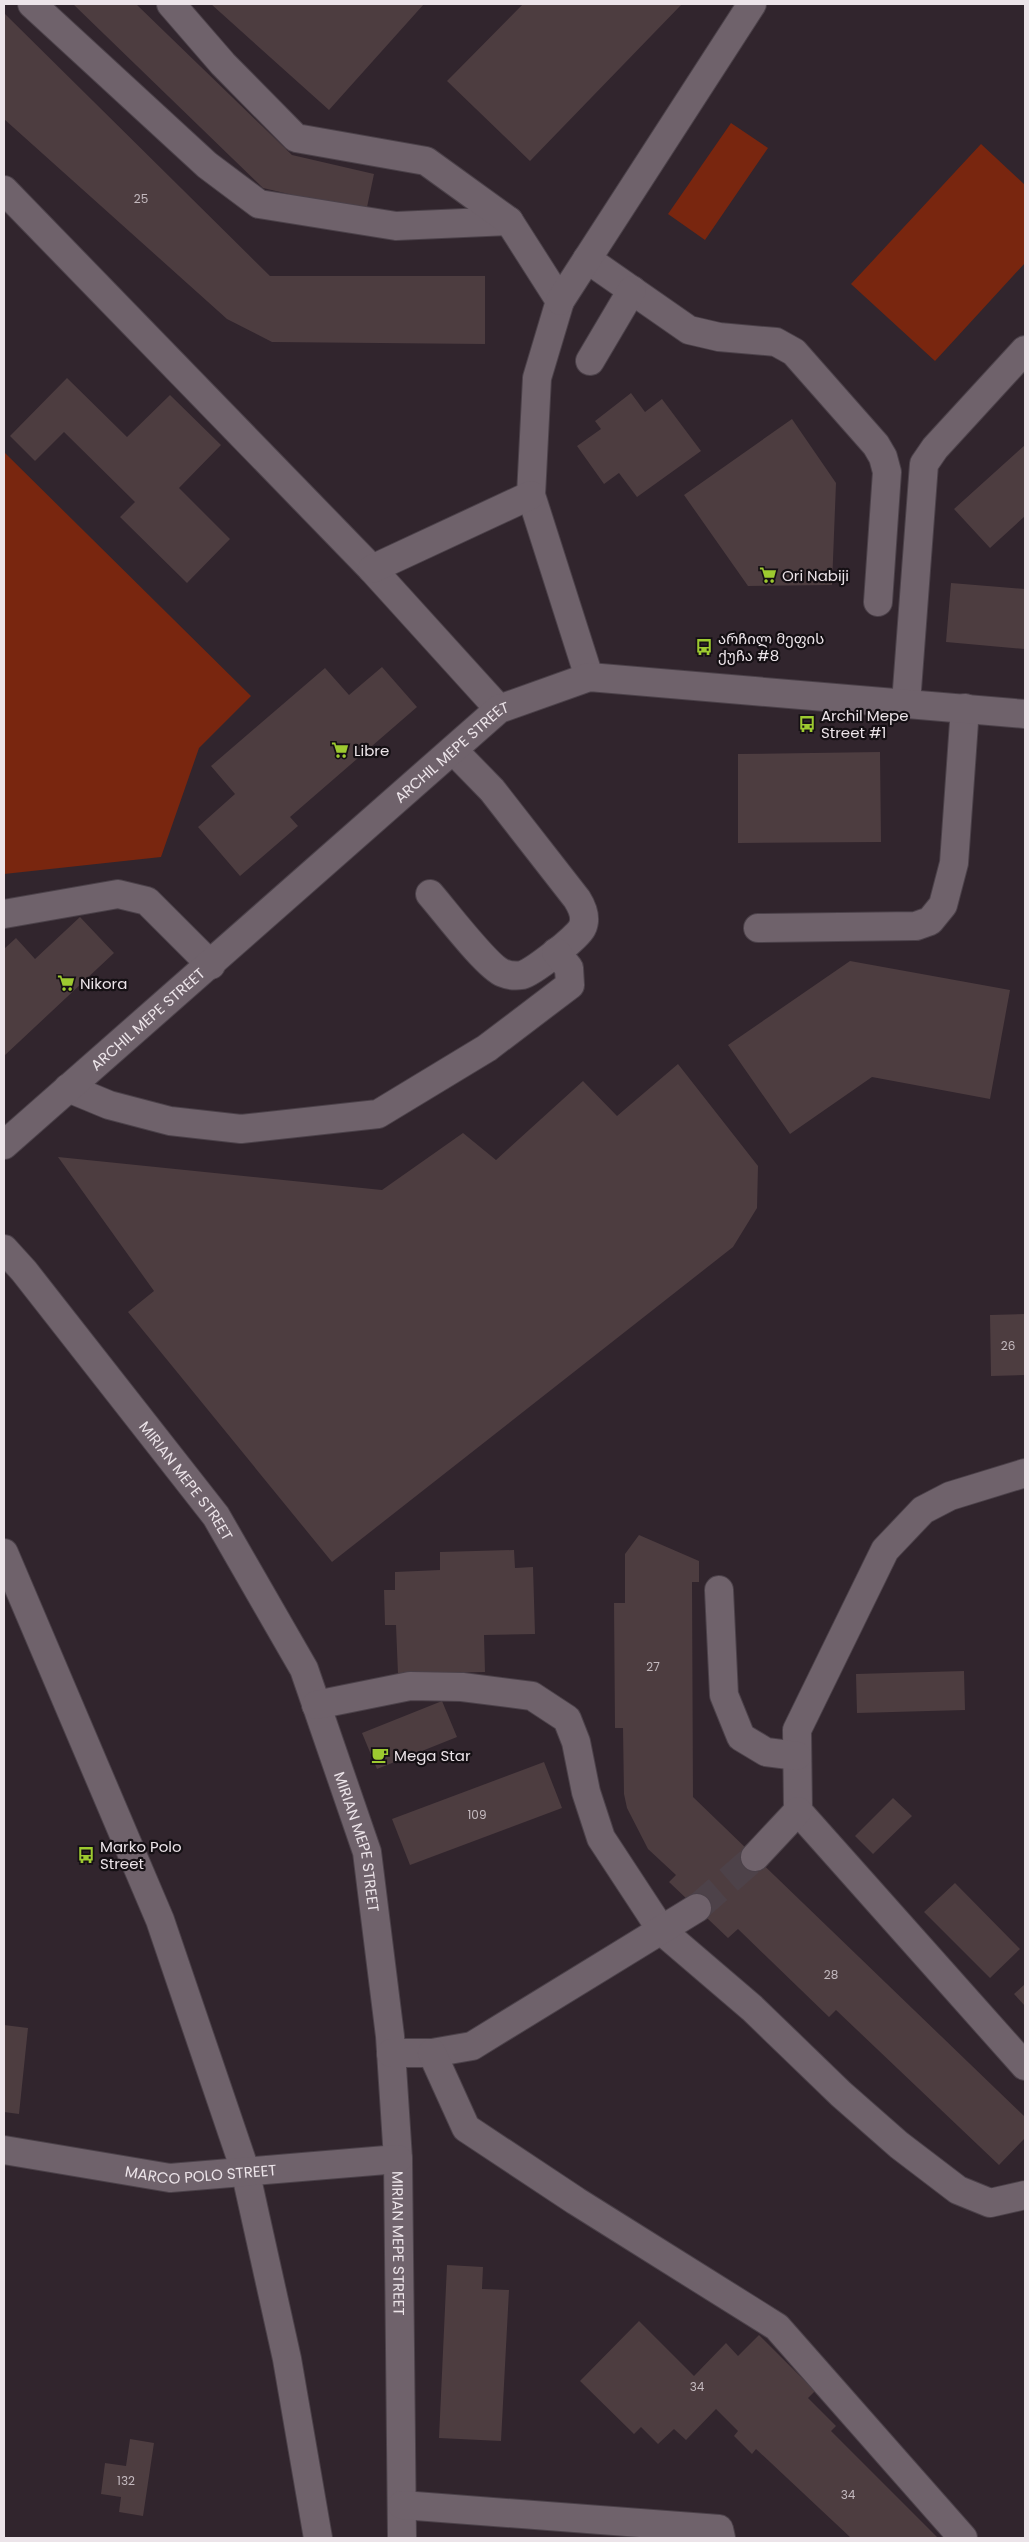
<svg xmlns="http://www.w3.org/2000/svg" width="1029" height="2542" font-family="Poppins,'Noto Sans Georgian',sans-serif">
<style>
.green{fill:#79260f}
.building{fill:#4d3d40}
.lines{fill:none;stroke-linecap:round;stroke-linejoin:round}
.minor-tunnel{stroke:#4d4249;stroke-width:28;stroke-dasharray:28 14;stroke-linecap:butt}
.minor-casing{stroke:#4b4149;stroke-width:30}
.minor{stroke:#6f626b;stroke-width:28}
.labels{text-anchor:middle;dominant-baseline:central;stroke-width:4.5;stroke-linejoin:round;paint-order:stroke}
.number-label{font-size:12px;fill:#c4babf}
.poi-label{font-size:15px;fill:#ece4e9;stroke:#151014;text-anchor:start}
.street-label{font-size:15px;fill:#ece4e9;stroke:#151014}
</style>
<rect width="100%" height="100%" fill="#31252d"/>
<path class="green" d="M731,123L768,148L705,240L668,214Z
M981,144L1025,185V263L935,361L851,284Z
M4,452L251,696L199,748L161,857L4,874Z"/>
<path class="building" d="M73,4H136L292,155L374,174L366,212L263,188Z
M211,4H424L329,110Z
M523,4H682L530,161L447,81Z
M4,13L270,276H485V344L272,342L227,319L4,119Z
M67,378L127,437L170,395L221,445L179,488L230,539L187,583L120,517L135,502L64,432L35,461L10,436Z
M631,393L645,412L662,399L701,451L637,497L619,473L604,484L577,446L601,429L595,421Z
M792,419L836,483L832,585L748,586L684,495Z
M1025,445V516L990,548L954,509Z
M951,583L1025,589V649L946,642Z
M382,667L417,707L290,817L298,826L240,876L198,827L235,794L211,766L325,668L349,695Z
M880,752L881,842L738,843V754Z
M80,917L114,953L4,1056V949L16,938L35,959Z
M850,961L1010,990L990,1099L872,1077L790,1134L728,1045Z
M678,1064L758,1166L757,1208L733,1247L332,1562L128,1312L154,1291L58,1157L382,1190L463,1133L496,1160L583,1081L617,1116Z
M1025,1314V1375L991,1376L990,1315Z
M639,1535L699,1561V1582H692L693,1797L1025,2117V2138L999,2165L836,2010L829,2017L738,1929L728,1938L669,1882L676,1875L648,1849L627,1808L624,1794L623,1728H615L614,1603H625V1554Z
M514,1550L515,1568L533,1567L535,1634L484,1635L485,1672L398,1674L396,1625H385L384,1590H395V1572L440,1570V1552Z
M964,1671L965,1710L857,1713L856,1674Z
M442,1701L457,1737L377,1769L362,1733Z
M544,1762L562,1808L410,1865L392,1819Z
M893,1798L912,1816L873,1854L855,1836Z
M955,1883L1020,1949L990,1978L924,1912Z
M1025,1984V2006L1014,1994Z
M4,2025L28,2028L19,2114L4,2112Z
M447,2265L483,2267L482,2289L509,2290L501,2441L439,2438Z
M639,2321L694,2376L726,2343L738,2356L759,2335L815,2391L808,2398L836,2426L831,2431L938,2538H851L756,2449L752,2454L734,2436L738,2431L716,2409L686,2440L674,2429L658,2444L641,2427L634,2434L580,2381Z
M130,2439L154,2443L143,2516L119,2512L121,2497L101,2494L105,2463L126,2466Z"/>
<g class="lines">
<path class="minor-tunnel" d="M697,1908L755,1857"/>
<g class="minor-casing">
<g id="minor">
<path d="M32,4L207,165L259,204L396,226L509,221"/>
<path d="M171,4L223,64L296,138L426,161L509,221L560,301L537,378L531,495L589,677"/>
<path d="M4,190L372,569L499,709"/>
<path d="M587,259L689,330L719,337L776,342L794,352L876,445L883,457L887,472L878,602"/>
<path d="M560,301L752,4"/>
<path d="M590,361L632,290"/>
<path d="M372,569L531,495"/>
<path d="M906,703L924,464L935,448L1025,350"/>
<path d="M430,894C444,910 487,967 503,973C508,975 516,976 522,975C533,972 577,938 582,928C587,918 582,907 577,899L492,790L453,750"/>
<path d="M4,914L118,894L147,901L211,965"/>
<path d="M758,928L916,926L930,921L943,905L954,863L965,708"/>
<path d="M68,1088L109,1105L170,1121L241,1129L378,1114L487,1048L570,985L569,968L556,952"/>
<path id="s1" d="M4,1145L499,709L589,677L1025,714"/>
<path id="s2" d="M4,1249L24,1271L216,1516L304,1669L367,1852L390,2036L398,2159L402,2538"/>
<path d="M1025,1473L950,1496L923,1510L885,1550L797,1730L798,1811L1025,2066"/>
<path d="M4,1553L160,1920L245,2170L287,2359L318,2538"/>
<path d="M719,1590L724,1695L741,1737L766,1752L797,1756"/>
<path d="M316,1705L410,1686L462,1687L532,1696L567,1719L576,1742L586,1792L601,1838L662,1931L752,2008L841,2094L899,2145L958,2190L990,2203L1025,2195"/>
<path d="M755,1857L798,1811"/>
<path d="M391,2053H432L472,2046L697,1908"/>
<path d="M432,2053L466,2128L576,2201L777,2327L963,2538"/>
<path id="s3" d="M4,2150L170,2178L398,2159"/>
<path d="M402,2505L719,2529L721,2538"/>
</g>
</g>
<use href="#minor" class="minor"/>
</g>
<defs>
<g id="supermarket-bare" transform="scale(1.35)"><path d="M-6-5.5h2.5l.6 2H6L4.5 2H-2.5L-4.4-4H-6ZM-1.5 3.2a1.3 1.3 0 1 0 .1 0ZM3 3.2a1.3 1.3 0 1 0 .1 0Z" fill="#9dca30" stroke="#151014" stroke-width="2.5" paint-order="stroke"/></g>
<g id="bus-bare" transform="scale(1.35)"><path d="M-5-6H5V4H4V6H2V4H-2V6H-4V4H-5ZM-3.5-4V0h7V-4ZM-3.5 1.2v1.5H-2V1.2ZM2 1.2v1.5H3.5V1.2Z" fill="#9dca30" stroke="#151014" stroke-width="2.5" paint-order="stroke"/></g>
<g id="cafe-bare" transform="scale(1.35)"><path d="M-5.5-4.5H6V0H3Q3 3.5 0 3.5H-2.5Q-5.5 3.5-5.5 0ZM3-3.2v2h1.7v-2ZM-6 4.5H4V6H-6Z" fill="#9dca30" stroke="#151014" stroke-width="2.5" paint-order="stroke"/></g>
</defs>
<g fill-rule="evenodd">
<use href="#supermarket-bare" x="768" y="575"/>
<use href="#bus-bare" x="704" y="647"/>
<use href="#bus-bare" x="807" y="724"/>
<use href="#supermarket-bare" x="340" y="750"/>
<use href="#supermarket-bare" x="66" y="983"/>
<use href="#cafe-bare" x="380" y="1755"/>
<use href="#bus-bare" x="86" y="1855"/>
</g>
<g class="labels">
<g class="number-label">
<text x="141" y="198">25</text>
<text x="1008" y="1345">26</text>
<text x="653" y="1666">27</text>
<text x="477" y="1814">109</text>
<text x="831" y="1974">28</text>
<text x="697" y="2386">34</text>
<text x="126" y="2480">132</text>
<text x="848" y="2494">34</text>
</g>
<g class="poi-label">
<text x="782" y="575">Ori Nabiji</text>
<text x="718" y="638">არჩილ მეფის<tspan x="718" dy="17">ქუჩა #8</tspan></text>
<text x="821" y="715">Archil Mepe<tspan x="821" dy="17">Street #1</tspan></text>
<text x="354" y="750">Libre</text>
<text x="80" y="983">Nikora</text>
<text x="394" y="1755">Mega Star</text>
<text x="100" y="1846">Marko Polo<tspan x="100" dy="17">Street</tspan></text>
</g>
<g class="street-label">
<text stroke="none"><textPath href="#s1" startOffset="596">ARCHIL MEPE STREET</textPath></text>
<text stroke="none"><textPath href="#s1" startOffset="191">ARCHIL MEPE STREET</textPath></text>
<text stroke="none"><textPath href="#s2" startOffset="295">MIRIAN MEPE STREET</textPath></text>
<text stroke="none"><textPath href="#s2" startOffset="699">MIRIAN MEPE STREET</textPath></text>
<text stroke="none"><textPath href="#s3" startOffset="199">MARCO POLO STREET</textPath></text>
<text stroke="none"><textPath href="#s2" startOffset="1104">MIRIAN MEPE STREET</textPath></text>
</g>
</g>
<rect width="1029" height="2542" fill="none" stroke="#ece4e9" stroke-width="10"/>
</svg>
